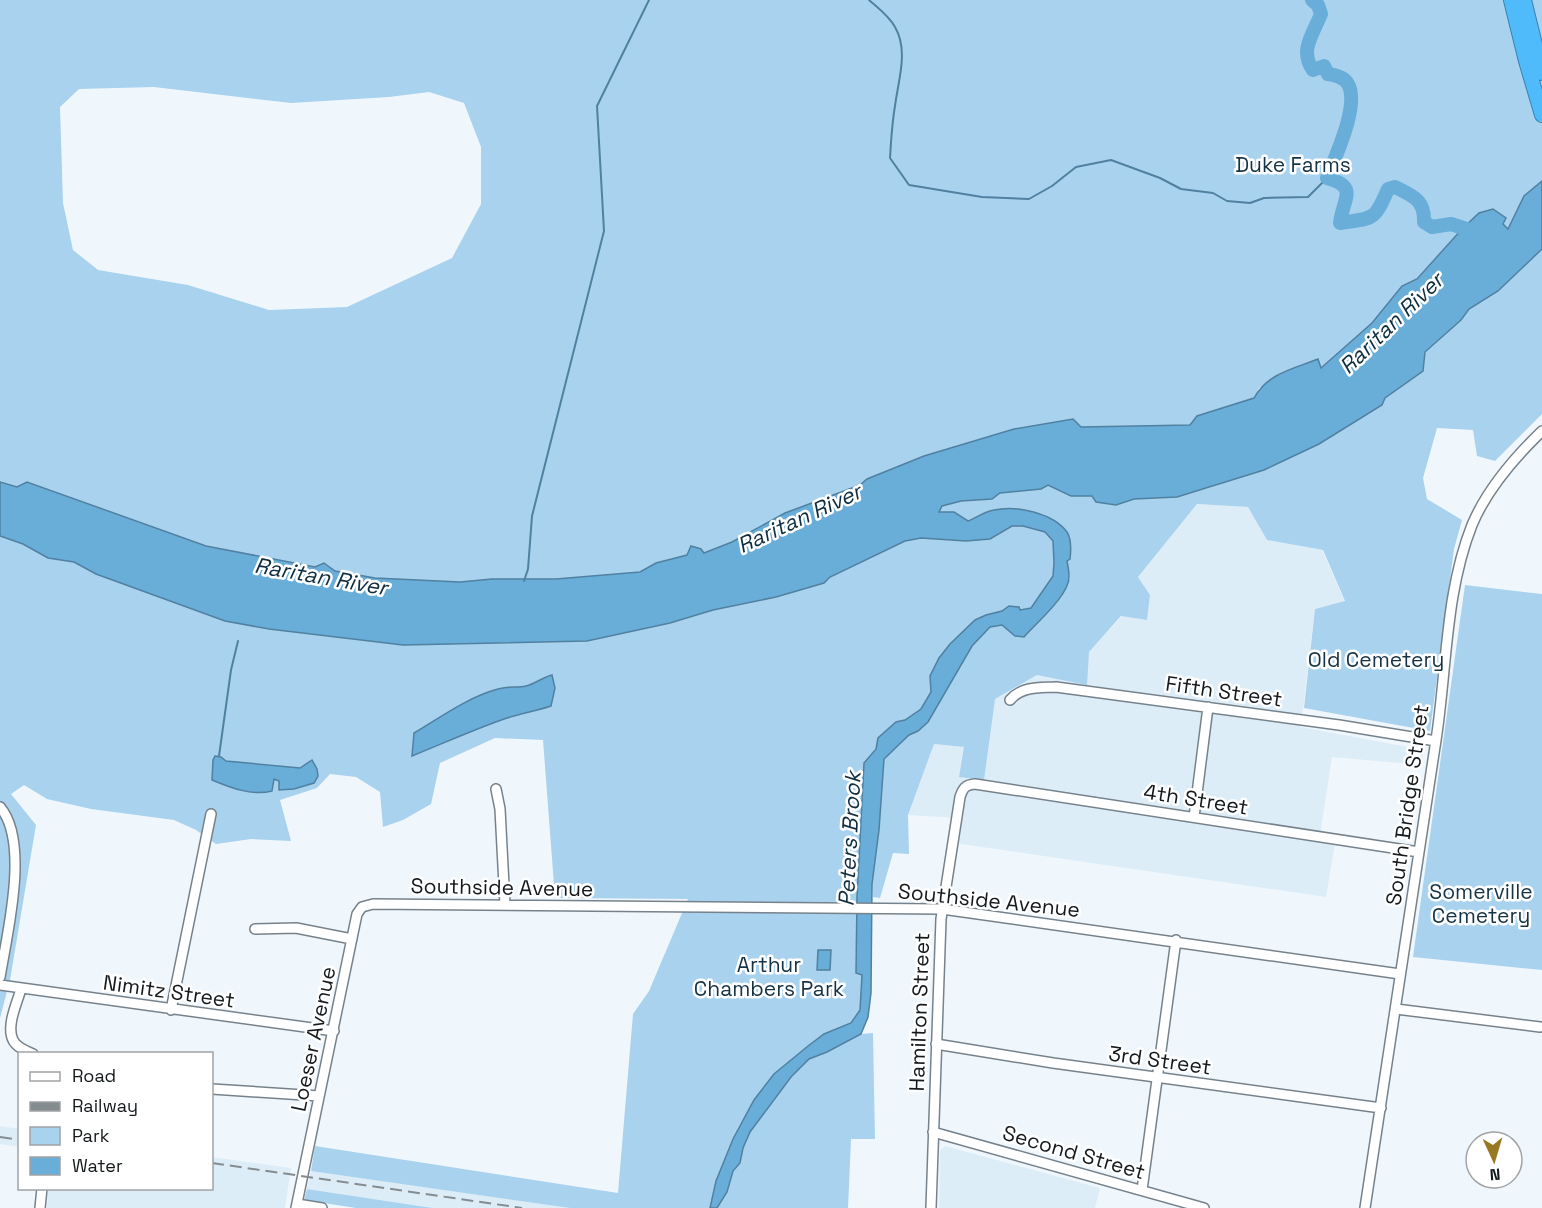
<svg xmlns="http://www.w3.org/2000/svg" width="1542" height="1208" font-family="'Space Grotesk',sans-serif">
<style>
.built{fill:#ddedf8}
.green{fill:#a9d2ee;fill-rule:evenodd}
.water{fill:#69add9;stroke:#5081a0;stroke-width:1.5}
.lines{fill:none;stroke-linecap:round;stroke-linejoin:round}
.stream{stroke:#5081a0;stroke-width:2}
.river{stroke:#69add9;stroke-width:14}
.minor-casing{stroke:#76828b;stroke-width:12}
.highway-casing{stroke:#3a82ad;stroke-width:16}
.minor{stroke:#fff;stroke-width:9}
.highway{stroke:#4fbbfb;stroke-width:14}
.rail{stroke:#858c90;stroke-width:2;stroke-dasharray:12 6;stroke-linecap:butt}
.labels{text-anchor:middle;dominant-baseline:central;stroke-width:5;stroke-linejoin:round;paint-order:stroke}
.park-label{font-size:21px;fill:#153346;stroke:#fff}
.street-label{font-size:21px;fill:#14191c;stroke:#fff}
.water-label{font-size:22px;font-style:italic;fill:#0e2d40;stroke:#fff}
</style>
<rect width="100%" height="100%" fill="#eff7fd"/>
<path class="built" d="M1197,504L1248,507L1267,540L1322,550L1345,602L1315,609L1301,727L1424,750L1421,765L1332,757L1320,836L1336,838L1326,897L954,843L957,818L908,815L934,744L964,747L995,699L1037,675L1089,652L1122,616L1147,620L1150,595L1138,577Z
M0,1126L19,1129V1147L0,1144Z
M945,1146L1100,1188L1095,1208H939L940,1150Z
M212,1157L291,1168L285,1208H47L48,1189L212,1188Z
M311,1171L349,1176L570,1208H434L307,1189Z"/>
<path class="green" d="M0,0H1542V181L1524,196L1508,229L1503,224L1462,229L1417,279L1402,286L1372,323L1321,368L1318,359L1259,388L1254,398L1197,416L1190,425L1081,427L1043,425L1014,429L924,456L867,479L861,485L785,513L732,542L704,554L672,558L640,572L556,579H492L460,582L375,578L335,571L324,563L315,567L206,546L27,482L17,487L0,482ZM154,87L291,103L389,97L429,92L464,103L481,147V204L452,258L347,307L269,310L188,285L98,270L73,250L63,203L60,107L79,89Z
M1542,249V414L1495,461L1477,456L1473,430L1437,428L1423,478L1427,499L1462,520L1454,549L1430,731L1304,708L1315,609L1345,601L1323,550L1267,540L1248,507L1197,504L1138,577L1150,595L1147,620L1121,616L1089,652L1087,685L1037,675L995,699L984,780L959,777L964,747L934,744L908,815L909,854L893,853L880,898L873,897L872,884L879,830L884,759L909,735L918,731L928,722L972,646L990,627L1002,625L1014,636L1024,637L1041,617L1056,604L1070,578L1067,561L1043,514L1019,510H994L968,521L954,513L938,512L942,506L961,501L992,499L1000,493L1041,489L1048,485L1071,496H1092L1116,505L1134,499L1177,497L1215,486L1319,444L1382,405L1385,398L1423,371L1425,353L1461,320L1469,309L1498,291Z
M1012,526H1023L1044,532L1053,541L1054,563L1053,576L1031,608L1002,611L962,635L950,644L930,676L931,692L921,709L905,720L896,722L864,763L857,897L856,973L862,975L860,1010L851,1023L808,1046L774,1074L754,1100L733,1139L710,1208H570L311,1171L315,1146L618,1193L633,1014L649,991L688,899L555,898L543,740L495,738L440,763L431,804L403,820L383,827L380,792L356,777L330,774L317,788L280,800L291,841L251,839L216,844L196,830L174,820L91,809L47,799L24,785L11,794L36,825L10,980L0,1018V536L23,544L48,558L74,561L96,574L225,621L269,629L403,645L587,641L670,623L713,610L776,597L824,583L830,577L905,541L921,538L966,541L990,539ZM221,757L226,761L300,768L279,781L213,760Z
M1465,585L1542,594V970L1413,957Z
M873,1033L875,1139H851L848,1208H717L727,1192L733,1171L740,1163L743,1148L750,1132L791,1077L808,1059L827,1052L861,1034Z
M307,1189L426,1207L434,1208H356L304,1200Z"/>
<path class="water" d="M1542,181V249L1498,291L1469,309L1461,320L1425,352L1423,371L1385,398L1382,405L1319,444L1264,470L1177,497L1134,499L1116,505L1096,502L1092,496H1071L1048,485L1041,489L1000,493L992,499L961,501L942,506L939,512H954L968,521C976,518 985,511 994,510C1016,505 1053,513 1067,532C1072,540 1071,551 1070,559L1067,561C1068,566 1069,571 1069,576C1070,595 1036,623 1024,637L1015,636L1002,625L990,627L972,646L928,722L918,731L909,735L884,759L879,830L872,884L871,993L868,1017L861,1034L827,1052L809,1059L791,1077L750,1132L743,1148L740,1163L733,1171L727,1192L717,1208H710L716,1181L733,1139L754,1100L774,1074L808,1046L824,1034L851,1023L860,1010L862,975L856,973L857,897L864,763L876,749L878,738L896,722L905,720L921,709L931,692L930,676L939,658L950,644L975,620L986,615L1002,611L1009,606L1019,607L1020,610L1031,608L1053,576L1054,563L1053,541L1045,532L1023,526H1012L990,539L966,541L921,538L905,541L830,577L824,583L776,597L713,610L670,623L587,641L403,645L269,629L225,621L96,574L74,562L48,558L23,544L0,536V482L17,487L27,482L206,546L315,567L324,563L335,571L375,578L460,582L492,579H556L640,572L656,563L687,555L691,546L701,549L704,553L732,542L785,513L860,485L867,479L924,456L1014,429L1073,419L1081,427L1190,425L1197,416L1254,398C1268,373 1293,369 1318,359L1321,368L1372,323L1402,286L1417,279L1462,229L1479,213L1493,209L1506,218L1503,224L1508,229L1524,196Z
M552,675L555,688L551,706C536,711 523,713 507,718C475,729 444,743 412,756L414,733C441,717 468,697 498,689C507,686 517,688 526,686C535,684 543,677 552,675Z
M215,756L221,757L226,761L300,768L312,760L317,769L318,776L314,783L294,789L279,790V781L274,779L272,791C252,796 231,788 212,780L213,760Z
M818,950H831L830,970H817Z"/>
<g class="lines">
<path class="stream" d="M869,0C878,8 889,16 895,27C909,51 898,81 895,106C892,123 891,141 890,158L909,185L982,197L1029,199L1052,186L1076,167L1111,160L1160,178L1181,189L1213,193L1227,201L1250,203L1264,198L1308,197L1327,178
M524,581L528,569L532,516L604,231L597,106L649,0
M219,756L231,670L238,641"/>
<path class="river" d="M1312,0L1318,5L1321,14C1313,34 1299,51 1313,70L1324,66L1328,74C1336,75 1344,77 1348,84C1360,105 1335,157 1327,178C1359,187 1343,198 1340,223C1373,218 1374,222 1388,189L1395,187C1413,196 1425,200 1424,222L1432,227L1451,224L1479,233"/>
<g class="minor-casing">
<path id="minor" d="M1010,700C1022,686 1039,688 1056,687L1339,725L1436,741
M496,789L500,809L505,905
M0,807C30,842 7,934 0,977
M1194,817L1208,707
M255,929L296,928L352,939
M0,985L334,1031
M21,989C17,1003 6,1026 13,1040C16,1047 26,1051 33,1054
M1396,1009L1540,1027
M171,1010L211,814
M936,1044L1053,1063L1381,1108
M212,1089L319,1096
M933,1132L1204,1208
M1142,1190L1176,940
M297,1204L322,1208
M40,1208L42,1188
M296,1208L357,914L362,907L373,904L942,909L1400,974
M931,1208L941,919L960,797C963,788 965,785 975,784L1419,852
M1365,1208C1389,1052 1412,896 1436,740C1447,669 1445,593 1472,525C1487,489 1514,458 1542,431"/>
</g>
<g class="highway-casing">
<path id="highway" d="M1511,0L1526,61L1542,115
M1524,0L1542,73"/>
</g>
<use href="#minor" class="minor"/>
<use href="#highway" class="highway"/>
<path class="rail" d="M0,1137L20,1140
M212,1163L522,1208"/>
</g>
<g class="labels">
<g class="park-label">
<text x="1293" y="164">Duke Farms</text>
<text x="1376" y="659">Old Cemetery</text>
<text x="1481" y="891">Somerville<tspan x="1481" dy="24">Cemetery</tspan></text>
<text x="769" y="964">Arthur<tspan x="769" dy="24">Chambers Park</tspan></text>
</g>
<g class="street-label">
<text transform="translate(1224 691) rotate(8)">Fifth Street</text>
<text transform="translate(1196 799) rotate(9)">4th Street</text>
<text transform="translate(1407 805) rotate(-82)">South Bridge Street</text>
<text transform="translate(502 887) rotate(1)">Southside Avenue</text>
<text transform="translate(989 900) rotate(6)">Southside Avenue</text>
<text transform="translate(169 991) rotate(8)">Nimitz Street</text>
<text transform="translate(919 1012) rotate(-88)">Hamilton Street</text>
<text transform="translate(313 1039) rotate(-78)">Loeser Avenue</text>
<text transform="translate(1160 1060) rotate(8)">3rd Street</text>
<text transform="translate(1074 1152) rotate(16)">Second Street</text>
</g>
<g class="water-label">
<text transform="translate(1391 323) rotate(-44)">Raritan River</text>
<text transform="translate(799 518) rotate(-25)">Raritan River</text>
<text transform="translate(321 576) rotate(10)">Raritan River</text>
<text transform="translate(849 839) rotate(-87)">Peters Brook</text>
</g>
</g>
<rect x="18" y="1052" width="195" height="138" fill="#ffffff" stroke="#a1a3a4" stroke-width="1.5"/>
<rect x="30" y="1072" width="30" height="9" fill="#ffffff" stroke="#a1a3a4" stroke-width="1.5"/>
<text x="72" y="1082" font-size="18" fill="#14191c">Road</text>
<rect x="30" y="1102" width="30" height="9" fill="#858c90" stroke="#a1a3a4" stroke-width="1.5"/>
<text x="72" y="1112" font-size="18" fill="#14191c">Railway</text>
<rect x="30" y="1127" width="30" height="18" fill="#a9d2ee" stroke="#a1a3a4" stroke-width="1.5"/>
<text x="72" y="1142" font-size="18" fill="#14191c">Park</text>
<rect x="30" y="1157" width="30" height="18" fill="#69add9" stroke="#a1a3a4" stroke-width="1.5"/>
<text x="72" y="1172" font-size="18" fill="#14191c">Water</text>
<g transform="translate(1494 1160) rotate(176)"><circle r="28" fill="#ffffff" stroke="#a1a3a4" stroke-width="1.5"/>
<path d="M0-4.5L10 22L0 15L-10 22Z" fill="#987821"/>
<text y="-9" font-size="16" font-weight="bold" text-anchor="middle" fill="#14191c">N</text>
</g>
</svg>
